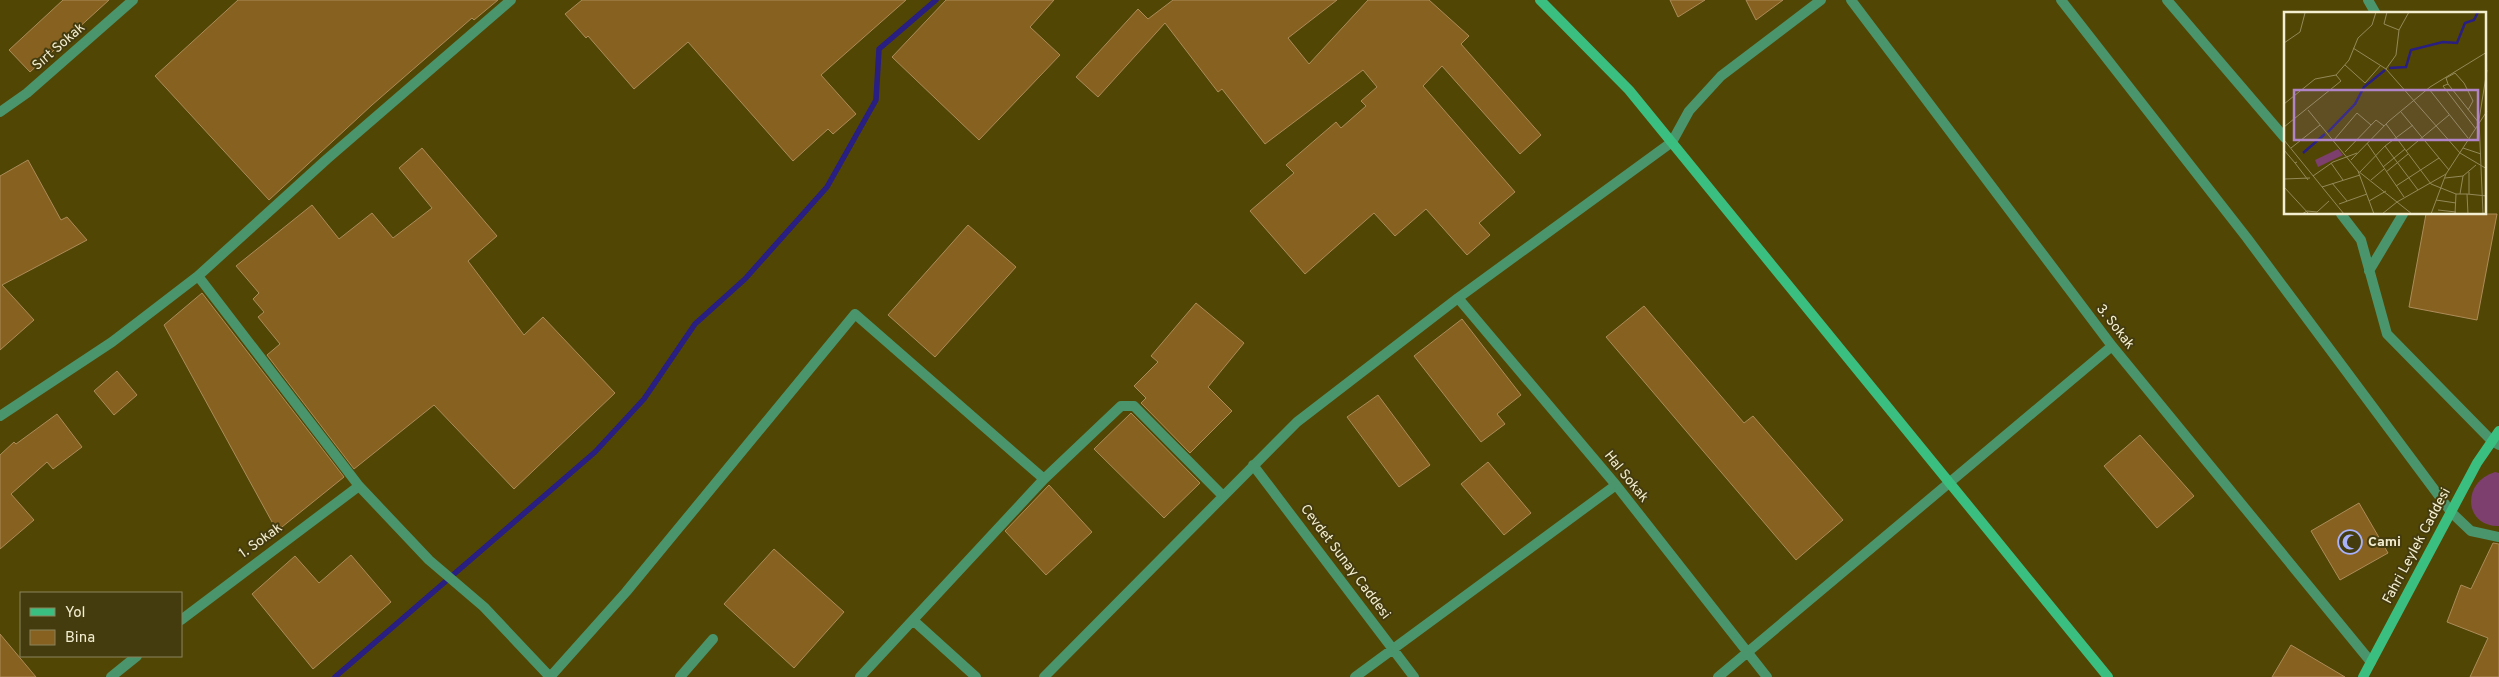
<svg xmlns="http://www.w3.org/2000/svg" width="2499" height="677" font-family="Overpass,sans-serif">
<style>
.green{fill:#7d3f6d}
.lines{fill:none;stroke-linecap:round;stroke-linejoin:round}
.stream{stroke:#291e82;stroke-width:5.5}
.building{fill:#87611f;stroke:#ac8c59}
.street{stroke:#4a956c;stroke-width:10}
.secondary{stroke:#3abf80;stroke-width:10}
.labels{text-anchor:middle;dominant-baseline:central;stroke-width:4;stroke-linejoin:round;paint-order:stroke}
.street-label{font-size:14px;fill:#f4eed1;stroke:#443c0f}
.poi-label{font-size:14px;font-weight:bold;fill:#f4eed1;stroke:#443c0f;text-anchor:start}
.inset-river{fill:none;stroke:#291e82;stroke-width:2.5}
.inset-road{fill:none;stroke:#938957;stroke-width:1}
.view{fill:#b183c7;fill-opacity:0.15;stroke:#b183c7;stroke-width:2.5}
.inset-edge{fill:none;stroke:#f4eed1;stroke-width:2.5}
</style>
<rect width="100%" height="100%" fill="#524605"/>
<path class="green" d="M2495,472L2499,473V526C2464,527 2461,482 2495,472Z"/>
<g class="lines">
<path class="stream" d="M335,677L595,452L644,399L695,324L745,279L827,187L876,100L879,49L936,0"/>
</g>
<path class="building" d="M63,0H109L30,72L9,50Z
M238,0H498L474,20L472,18L372,105L269,200L155,76Z
M582,0H906L821,75L856,114L833,134L828,129L793,161L688,42L634,89L588,36L586,38L565,14Z
M946,0H1054L1030,27L1060,55L979,140L892,57Z
M1173,0H1337L1288,38L1309,64L1368,0H1429L1469,36L1461,44L1541,135L1520,154L1442,66L1423,86L1515,192L1479,223L1490,235L1467,255L1426,209L1395,236L1374,213L1305,274L1250,211L1294,173L1286,165L1336,122L1341,128L1366,106L1361,101L1377,87L1363,70L1265,144L1222,89L1218,92L1165,23L1098,97L1076,77L1138,9L1148,19Z
M1670,0H1705L1678,17Z
M1746,0H1783L1756,20Z
M422,148L497,236L468,261L524,335L543,317L615,393L514,489L434,405L354,469L267,355L280,344L258,317L264,312L253,299L259,293L236,266L312,205L339,239L372,213L393,238L432,208L399,168Z
M28,160L61,220L67,217L87,240L2,285L34,320L0,350V176Z
M2426,214H2497L2477,320L2409,307Z
M968,225L1016,267L935,357L888,315Z
M202,293L344,477L277,531L164,325Z
M1196,303L1244,343L1208,387L1232,411L1190,453L1141,403L1146,398L1134,386L1158,362L1151,356Z
M1644,306L1744,423L1753,416L1843,520L1796,560L1606,337Z
M1462,319L1521,395L1497,414L1505,424L1481,442L1414,356Z
M117,371L137,395L114,415L94,391Z
M1378,395L1430,465L1399,487L1347,417Z
M1131,413L1200,483L1164,518L1094,449Z
M57,414L82,447L53,469L47,462L11,494L34,520L0,549V455L14,442L16,444Z
M2140,435L2194,496L2157,528L2104,466Z
M1488,462L1531,513L1504,535L1461,484Z
M1049,485L1092,532L1046,575L1005,531Z
M2359,503L2388,553L2340,580L2311,531Z
M2493,543L2499,544V677H2470L2488,638L2447,622L2461,585L2471,589Z
M774,549L844,612L794,668L724,604Z
M351,555L391,602L313,669L252,594L295,556L319,583Z
M0,634L36,677H0Z
M2291,645L2345,677H2272Z"/>
<g class="lines">
<path class="street" d="M1851,0L2112,346L2371,662
M2061,0L2247,238L2451,512L2471,531L2499,537
M2167,0L2285,138
M2368,0L2376,14
M0,112L27,93L133,0
M2341,214L2361,240L2387,334L2492,441L2499,445
M2369,271L2403,214
M198,276L359,486L429,560L484,607L550,677
M1458,298L1616,485L1767,677
M0,416L112,342L198,276L327,159L511,0
M1253,465L1414,677
M181,620L359,486
M914,621L976,677
M111,677L137,656
M550,677L626,592L855,314L1044,479
M680,677L713,639
M860,677L1044,479L1121,406H1134L1223,496
M1044,677L1297,422L1458,298L1672,142L1689,111L1721,76L1821,0
M1355,677L1616,485
M1718,677L2112,346"/>
<path class="secondary" d="M1540,0L1629,90L2108,677
M2363,677L2477,463L2499,431"/>
</g>
<defs>
<g id="mosque-ring" transform="scale(1.25)"><circle r="9.5" fill="#443c0f" stroke="#a7b1fc" stroke-width="1.5"/><path d="M3.5-4.9A6 6 0 1 0 3.5 4.9A5 5 0 1 1 3.5-4.9Z" fill="#a7b1fc"/></g>
</defs>
<g fill-rule="evenodd">
<use href="#mosque-ring" x="2350" y="542"/>
</g>
<g class="labels">
<g class="street-label">
<text transform="translate(59 47) rotate(-41)">Sırt Sokak</text>
<text transform="translate(2115 327) rotate(52)">3. Sokak</text>
<text transform="translate(1626 477) rotate(51)">Hal Sokak</text>
<text transform="translate(261 541) rotate(-36)">1. Sokak</text>
<text transform="translate(2417 546) rotate(-62)">Fahri Leylek Caddesi</text>
<text transform="translate(1345 562) rotate(53)">Cevdet Sunay Caddesi</text>
</g>
<g class="poi-label">
<text x="2368" y="542">Cami</text>
</g>
</g>
<g transform="translate(2284 12)">
<rect width="202" height="202" fill="#524605"/>
<path d="M54,137L59,143L34,155L31,148Z" fill="#7d3f6d"/>
<path class="inset-river" d="M105,56L122,55L127,38L159,30L173,31L181,11L190,8L194,0M44,120L71,92L80,75L101,58M19,141L41,122"/>
<path class="inset-road" d="M115,18L125,0M0,31L16,20L21,1M69,36L102,57L176,141L203,157M61,53L81,71L97,53M102,57L112,43L115,18L100,12L103,0M164,72L162,66L171,61L180,71L189,89L184,98M145,77L184,126M0,92L31,67L52,63L65,48L74,26L88,13L92,0M24,98L74,159L90,202M117,100L165,158M102,112L147,172L172,182H183M0,115L57,69L52,63M192,117L159,74L164,72L195,111M0,128L60,202M50,128L73,101L87,113M83,131L120,185M101,134L134,178M7,136L36,113M179,136L197,142M0,138L11,151L13,150M122,139L165,103M61,140L92,108L100,114M67,148L105,109L146,75L203,40M11,151L24,168M47,151L59,168M99,155L121,137M74,159L128,202M76,160L101,134L129,113M102,160L124,142M185,160V182M29,164L49,150L73,141M161,166L179,164L192,153M0,167L26,166M87,168L100,157M48,171L63,189M112,174L155,146M0,175L25,202M38,175L76,163M176,182L179,164M152,188L172,191M85,189L102,179M55,192L83,182M154,198L172,200M18,202L23,199L33,200L45,189M98,202L113,190L162,162M147,202L162,162L203,99M171,202L172,182M184,202L183,182L203,184M199,202L195,108L203,58"/>
<path class="view" d="M10,78H194V128H10Z"/>
<rect width="202" height="202" class="inset-edge"/>
</g>
<rect x="20" y="592" width="162" height="65" fill="#443c0f" stroke="#8a835d"/>
<rect x="30" y="608" width="25" height="8" fill="#3abf80" stroke="#8a835d"/>
<text x="65" y="617" font-size="15" fill="#f4eed1">Yol</text>
<rect x="30" y="630" width="25" height="15" fill="#87611f" stroke="#8a835d"/>
<text x="65" y="642" font-size="15" fill="#f4eed1">Bina</text>
</svg>
